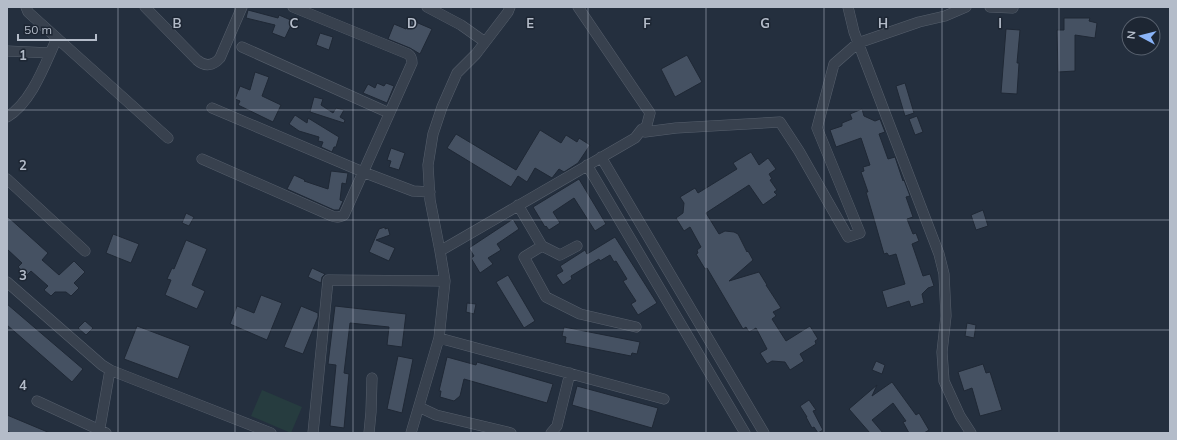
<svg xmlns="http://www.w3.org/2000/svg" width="1177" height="440" font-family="Mulish,sans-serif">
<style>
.green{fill:#263c3f}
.building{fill:#455162;stroke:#1f2835}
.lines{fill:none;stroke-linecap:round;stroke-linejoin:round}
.minor-casing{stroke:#565f6c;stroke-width:11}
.minor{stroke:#38414e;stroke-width:10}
.grid{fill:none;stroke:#b4bcc9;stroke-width:1;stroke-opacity:0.55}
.grid-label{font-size:13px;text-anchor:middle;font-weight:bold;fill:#b4bcc9;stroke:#1d2633;stroke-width:3;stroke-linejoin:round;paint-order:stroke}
</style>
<rect width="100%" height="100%" fill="#242f3e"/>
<path class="green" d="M262,390L302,407L291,433L251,416Z"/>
<path class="building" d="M248,10L278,18L279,15L293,21L285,38L272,33L275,25L246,18Z
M1064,18H1090L1089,21L1097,23L1095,38L1075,35V71L1058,72L1057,30H1064Z
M411,20L432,29L420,54L410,48L388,39L394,24L406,29Z
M1006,29L1020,30L1017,63H1019L1017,94L1001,93Z
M320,33L333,37L329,50L316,45Z
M687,55L702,82L675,97L661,69Z
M255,72L269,77L262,96L281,105L273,122L238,105L240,101L235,99L240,86L250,90Z
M377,83L384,86L386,83L394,86L387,103L363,93L368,84L375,88Z
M905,83L914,113L905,116L896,86Z
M314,97L323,99L321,105L333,113L336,108L344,110L340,117L345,120L344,123L310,112Z
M862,109L864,116L875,121L880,119L885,132L879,134L888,159L895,157L903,181L904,180L910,196L906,197L913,217L907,219L913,234L916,233L919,241L912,244L923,276L930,274L934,286L928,288L922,294L924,303L911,307L909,301L887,308L882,291L905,284L896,254L889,256L887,253L884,254L874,219L866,192H868L861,172L864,171L863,167L870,165L861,138L836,147L830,130L842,126V123L852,119L850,114Z
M295,115L307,123L308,118L339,137L336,147H334L332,152L321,147L323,142L318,141L319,137L299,131L289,124Z
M917,116L923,132L915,135L909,119Z
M540,130L561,143L566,135L577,142L579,138L590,145L578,163L564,172L559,169L552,178L535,168L527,182L518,176L511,187L447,148L456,134L516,170Z
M391,148L405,153L399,170L389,167L391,161L387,160Z
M751,152L759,165L768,158L776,169L769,174L772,179L770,180L777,190L774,192L777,195L763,205L749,185L706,213L719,234L725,231L734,232L738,234L747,252L748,251L753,260L729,281L759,272L767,285H766L781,308L773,312L776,316L772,319L786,341L810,326L818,339L815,341L816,344L800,354L804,361L790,370L785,362L772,361L767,364L760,353L767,349L756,328L749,332L746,327L743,329L707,268L705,269L696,254L698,253L697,250L701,247L690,227L684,231L676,218L683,213L684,203L680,197L695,188L698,193L737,169L733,163Z
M331,171L348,173L346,184L342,183L340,200L343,201L339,210H334L287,189L294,175L305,180L304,181L328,189Z
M579,179L606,224L595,231L574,198L553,212L560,223L549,230L546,226L545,227L533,207Z
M983,210L988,226L976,230L971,215Z
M186,213L194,217L189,226L182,223Z
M7,216L48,253L42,260L59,275L74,261L85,272L74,283L79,288L71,296L66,292H55L51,296L44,290L48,286L31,271L27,275L18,267L22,263L7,249Z
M513,219L519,229L497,244L501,250L488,258L493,264L480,273L471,258L474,256L469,248Z
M385,227V229L388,228L390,235L376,240L395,248L389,261L369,252L379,229Z
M113,234L139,244L131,263L106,253Z
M615,237L657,303L638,315L631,304L636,301L623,281L627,279L616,261L614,262L610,255L600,261L599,259L571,276L572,279L563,285L556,275L563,271L560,266L585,250L587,254Z
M186,240L207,249L192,285L205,291L197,309L165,295L171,280L167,279L172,268L174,269Z
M312,268L325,274L322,277L321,283L308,277Z
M508,275L535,321L524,328L496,282Z
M261,295L282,303L267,340L230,324L237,306L254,313Z
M467,303L476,304L474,314L466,312Z
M7,304L83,369L72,382L7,325Z
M301,306L318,313V317L303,354L284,347Z
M335,306L406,314L402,347L387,345L389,327L350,323L344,373L349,374L344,428L330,426L336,365L328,364Z
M85,321L93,328L86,335L78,328Z
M967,323L976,325L974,338L965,336Z
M137,326L190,346L178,379L124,359Z
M564,327L640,342L637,354L632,353L631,356L565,343L566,337L562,336Z
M398,356L413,359L402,413L387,409Z
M447,357L476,365L477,362L553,384L547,403L464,379L460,396L454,401L440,397L441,391H439Z
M876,361L885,365L882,374L872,370Z
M983,364L986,373L990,372L1002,410L980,416L972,388L964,391L958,372Z
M892,382L916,415L919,413L929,430L924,433H909L903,422L906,421L893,403L872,420L883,433H870L849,409L877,385L872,396Z
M577,386L658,408L652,428L572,405Z
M809,400L816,410L813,411L823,430L818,433L814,427L812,428L806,417H807L800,406Z
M7,415L50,433H11L7,431Z"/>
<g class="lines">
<g class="minor-casing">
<path id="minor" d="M26,7L28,12L168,138
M145,7L197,60C205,67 213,66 220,58L242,7
M427,7L461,25L485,42
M848,7L854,32L939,254L944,274L946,316L942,352L944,381L960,416L971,433
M990,7L1013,8
M242,47L389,113
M7,51L50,53
M212,108L363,172L413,191L430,192
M7,117C32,102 45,64 57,38
M645,132L676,128L780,122L799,151L848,237L860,233L817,128L834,64L858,43L919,22L945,16L966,7
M601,157L764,433
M202,159L332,216C337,218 339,217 344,215L412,63C412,59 411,56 408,54L293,7
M587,165L745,433
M7,179L85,251
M518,205L542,246L524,257L546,297L580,314L636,327
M542,246L560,255L577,246
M440,251L635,138L642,129L645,132L650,113L578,7
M7,282L102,365L110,370L271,433
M439,338L664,399
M37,401L106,433
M419,407L436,415L511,433
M99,433L110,370
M313,433L328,280L445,281
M369,433L371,412L372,378
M411,433L439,338L445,281L440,251L430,200L428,165L433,134L442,107L457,73L476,54L508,12L510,7
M551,433L557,426L570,373"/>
</g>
<use href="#minor" class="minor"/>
</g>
<path class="grid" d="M118,7V433M235,7V433M353,7V433M471,7V433M588,7V433M706,7V433M824,7V433M942,7V433M1059,7V433M7,110H1170M7,220H1170M7,330H1170"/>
<g class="grid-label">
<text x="177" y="28">B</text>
<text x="294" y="28">C</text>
<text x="412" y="28">D</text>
<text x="530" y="28">E</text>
<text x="647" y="28">F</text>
<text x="765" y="28">G</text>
<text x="883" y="28">H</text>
<text x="1000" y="28">I</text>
<text x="23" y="60">1</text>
<text x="23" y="170">2</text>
<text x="23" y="280">3</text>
<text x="23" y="390">4</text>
</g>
<rect width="1177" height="440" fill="none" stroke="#b4bcc9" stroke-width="16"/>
<g transform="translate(1141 36) rotate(277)"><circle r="19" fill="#1d2633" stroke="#59626f"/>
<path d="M0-3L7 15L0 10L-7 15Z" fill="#8ab4f8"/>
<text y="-6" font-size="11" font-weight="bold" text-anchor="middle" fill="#b4bcc9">N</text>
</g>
<path d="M18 34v6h78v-6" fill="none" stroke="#b4bcc9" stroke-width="2"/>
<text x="24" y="34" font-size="12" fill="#b4bcc9" stroke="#1d2633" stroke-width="3" paint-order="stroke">50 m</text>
</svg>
